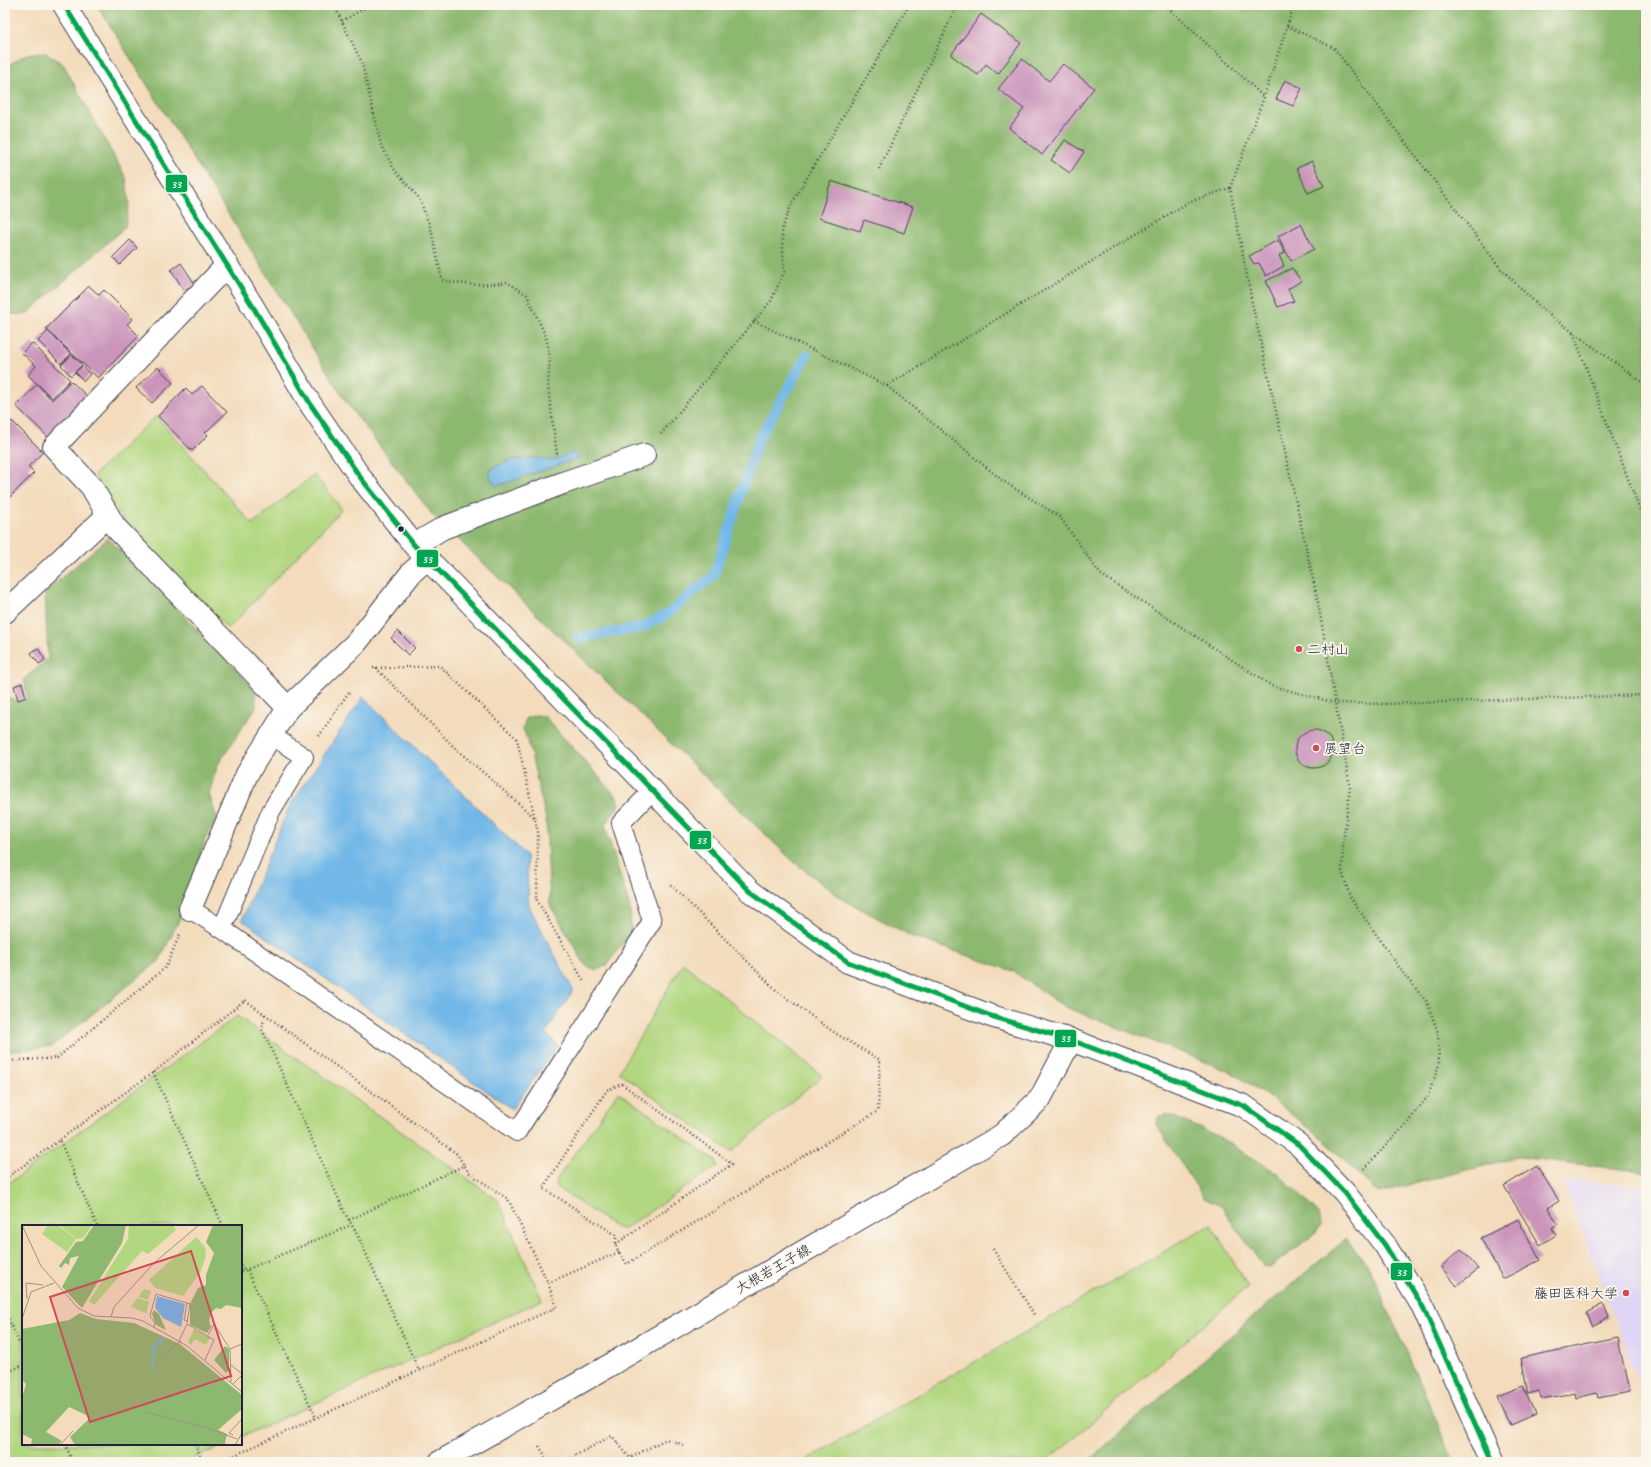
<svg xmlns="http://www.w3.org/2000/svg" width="1651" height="1467" font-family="Caveat,'Klee One',sans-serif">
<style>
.built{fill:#dfd5f5}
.green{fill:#b2d781;stroke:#6a7c5e}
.forest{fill:#8db86f;stroke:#586d55}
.water{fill:#71b7e8;stroke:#4a6c92}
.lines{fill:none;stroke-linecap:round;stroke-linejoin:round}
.stream{stroke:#71b7e8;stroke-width:10}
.building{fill:#ca94bb}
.lane-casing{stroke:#413e4e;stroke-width:20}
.street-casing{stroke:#413e4e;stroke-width:24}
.secondary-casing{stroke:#413e4e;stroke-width:24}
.path{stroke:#413e4e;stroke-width:2.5;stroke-dasharray:1 3;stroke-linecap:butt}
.lane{stroke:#fff;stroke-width:18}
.street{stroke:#fff;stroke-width:22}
.secondary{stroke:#fff;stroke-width:22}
.bus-1-casing{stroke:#fbf7ec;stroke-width:8}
.bus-1{stroke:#00a651;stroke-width:5}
.bus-dot{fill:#22223b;stroke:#fbf7ec;stroke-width:1.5}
.poi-dot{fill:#d1495b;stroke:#fbf7ec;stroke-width:1.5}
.labels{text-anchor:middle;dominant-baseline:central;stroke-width:3.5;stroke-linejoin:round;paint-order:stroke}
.poi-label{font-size:14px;fill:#22223b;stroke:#fbf7ec;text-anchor:start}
.street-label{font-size:14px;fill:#22223b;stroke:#fbf7ec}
.inset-river{fill:none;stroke:#71b7e8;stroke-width:2}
.inset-road{fill:none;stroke:#9f9188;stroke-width:1}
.view{fill:#d1495b;fill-opacity:0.15;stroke:#d1495b;stroke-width:2}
.inset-edge{fill:none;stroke:#22223b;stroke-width:2}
.line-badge{stroke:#fbf7ec;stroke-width:1.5}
.badge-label{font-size:11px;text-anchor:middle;font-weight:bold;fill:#fff}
</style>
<rect width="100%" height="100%" fill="#fbf7ec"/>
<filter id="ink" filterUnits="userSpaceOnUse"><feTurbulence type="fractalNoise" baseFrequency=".025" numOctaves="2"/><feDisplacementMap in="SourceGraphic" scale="8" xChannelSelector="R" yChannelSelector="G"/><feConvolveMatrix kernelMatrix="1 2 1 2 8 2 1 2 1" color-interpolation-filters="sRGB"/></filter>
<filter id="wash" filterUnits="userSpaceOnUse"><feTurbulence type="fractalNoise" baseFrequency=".012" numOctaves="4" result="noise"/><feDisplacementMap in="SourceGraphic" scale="16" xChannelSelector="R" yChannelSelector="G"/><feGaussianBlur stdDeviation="0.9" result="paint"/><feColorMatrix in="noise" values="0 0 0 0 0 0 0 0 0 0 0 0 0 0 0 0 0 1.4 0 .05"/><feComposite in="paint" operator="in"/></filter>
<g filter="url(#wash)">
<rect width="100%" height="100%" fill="#f3dbbb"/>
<path class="built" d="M1562,1180L1646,1187V1400Z"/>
<path class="green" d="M156,416L252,524L314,475L342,509L228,629L122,519L94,475Z
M683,963L822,1076L731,1152L619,1072Z
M237,1016L498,1200L542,1300L241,1437V1226H23V1444H226L186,1462H5V1186Z
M618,1092L716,1161L717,1166L624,1229L617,1228L559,1189L555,1182Z
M1211,1224L1248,1287L1046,1462H803Z"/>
<path class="forest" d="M97,5H1646V1172L1518,1157L1378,1193L1322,1138L1268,1096L1231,1072L1063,1006L1013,971L913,937L844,900L794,862L432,514L349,406Z
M46,53L63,64L126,178L129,203L125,227L27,314H5V67L27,54Z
M108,538L255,689L256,707L217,766L209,794L217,819L205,839L185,908L159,961L52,1046L5,1052V696L18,702L28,698L24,679L48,659L45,592Z
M536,715L544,716L618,798V806L605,826L630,908L631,932L607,965L597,970L586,966L550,905L546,819L528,741L523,729L526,718Z
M1167,1114L1217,1136L1279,1174L1319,1214L1321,1225L1317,1232L1271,1267L1263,1266L1221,1206L1204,1198L1157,1126L1158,1117Z
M1346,1239L1367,1264L1399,1334L1454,1462H1087L1249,1320Z"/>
<path class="water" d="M573,452L579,458L497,486L490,478L491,469L511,460L537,458L551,461Z
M363,697L526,855L529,906L573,990L546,1033L558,1046L512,1109L242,920L289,807Z"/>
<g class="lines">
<path class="stream" d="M578,638L643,627L669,613L714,575L759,439L807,355"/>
</g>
<g id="blocks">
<path class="building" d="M981,14L1021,43L998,74L986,64L978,75L951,55Z
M1022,59L1049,81L1063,64L1094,88L1042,155L1009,128L1024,109L998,89Z
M1285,80L1302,88L1293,106L1276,99Z
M1065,140L1084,152L1070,173L1051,160Z
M1312,161L1324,186L1308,193L1297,168Z
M831,181L913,207L904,233L864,220L860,231L819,218Z
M1301,224L1314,249L1291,261L1278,236Z
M130,240L137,248L120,265L113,257Z
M1278,240L1285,253L1279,255L1284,266L1266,276L1259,263L1254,264L1249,256Z
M181,263L195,284L184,290L171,270Z
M1292,268L1301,281L1288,289L1294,301L1278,307L1266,281Z
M89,286L99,295L104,290L133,319L127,324L139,336L98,378L46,329Z
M48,331L71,354L61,364L38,341Z
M32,343L70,380L52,398L28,375L36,366L22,353Z
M72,355L82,365L71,376L61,365Z
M82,366L90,374L84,381L75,372Z
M158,367L173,383L152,403L136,388Z
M71,381L88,397L48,437L16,406L37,384L52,400Z
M202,386L227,412L205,433L208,435L192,451L158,416L186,388L192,395Z
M12,421L43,452L28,467L34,473L5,502V428Z
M398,631L415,648L408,655L391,638Z
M38,648L45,660L39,664L31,653Z
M22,683L26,697L18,700L14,686Z
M1295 749a19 19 0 1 1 38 0a19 19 0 1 1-38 0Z
M1537,1166L1559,1201L1548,1208L1558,1224L1552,1228L1556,1235L1540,1245L1504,1186Z
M1518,1219L1540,1260L1503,1279L1481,1238Z
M1461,1249L1478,1269L1457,1286L1441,1267Z
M1603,1304L1609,1317L1592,1326L1586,1313Z
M1618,1338L1629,1392L1598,1398L1597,1393L1576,1398L1575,1393L1541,1399L1539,1391L1528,1394L1521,1358Z
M1523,1386L1535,1414L1510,1425L1497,1396Z"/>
</g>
</g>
<g filter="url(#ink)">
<use href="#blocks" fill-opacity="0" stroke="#413e4e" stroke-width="1"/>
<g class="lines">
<g class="lane-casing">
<path id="lane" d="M190,909L222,929L271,811L304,757L271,735
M222,929L517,1132L652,921L621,823L652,791"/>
</g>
<g class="street-casing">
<path id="street" d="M227,265L54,447L91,486L115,527L288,708L356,643L412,572L427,559
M414,545L443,528L563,483L644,455
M5,612L108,515
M190,909L247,774L288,708"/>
</g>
<g class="secondary-casing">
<path id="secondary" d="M64,5L252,305L311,405L360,477L414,545L750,891L848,962L991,1016L1071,1040L1244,1106L1299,1145L1345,1193L1385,1245L1423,1307L1492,1462
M440,1462L581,1382L1002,1135L1040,1099L1071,1040"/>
</g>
<path class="path" d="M334,5L362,63L381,145L394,169L419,198L431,229L442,280C463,285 485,286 507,282L527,295L546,337L550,356L548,387L557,455
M1165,5L1264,97
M342,21L370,5
M1287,26L1334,48L1501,269L1544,311L1646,385
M879,169L954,12L961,5
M1230,188L1264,97L1294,5
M754,321L887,386L1003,481L1060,517L1100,574L1272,686L1336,703L1385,704L1646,695
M1573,333L1646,526
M887,386L1189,202L1230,188L1253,307L1318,602L1350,787L1343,844L1342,871L1350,897L1406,977L1427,1002L1438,1033L1439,1065L1428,1096L1408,1122L1362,1171
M661,434L771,301L784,272L782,229L791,205L909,5
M373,668L440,666L517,739L538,832L537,900L583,980
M376,668L454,747L535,818
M319,736L349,692
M265,1014L262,1029L345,1213L359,1238L419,1371
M5,1061L57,1058L166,967L180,934
M153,1072L223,1226
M60,1141L97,1226
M5,1179L158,1069L245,1000L457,1154L469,1173L508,1199L548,1283L557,1307L220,1462
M349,1220L465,1165
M616,1244L732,1164L622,1084L607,1090L543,1188L616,1235V1248L627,1264L878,1111L880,1060L835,1033L777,991L669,883
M993,1249L1035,1316
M241,1265L244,1271
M247,1270L316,1418
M241,1272L351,1225
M548,1283L619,1252
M5,1312L23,1351
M5,1373L23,1365
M65,1444L73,1462
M195,1444L203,1462
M539,1446L549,1462
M571,1462L574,1456L612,1436L630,1458L666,1439L684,1445"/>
<use href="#lane" class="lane"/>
<use href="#street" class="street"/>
<use href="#secondary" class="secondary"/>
<g class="bus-1-casing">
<path id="bus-1" d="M64,5L252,305L311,405L360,477L414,545L750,891L848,962L991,1016L1071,1040L1244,1106L1299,1145L1345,1193L1385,1245L1423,1307L1492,1462"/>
</g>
<use href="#bus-1" class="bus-1"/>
</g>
</g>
<circle class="bus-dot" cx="401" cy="529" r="3.5"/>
<g class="poi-dot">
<circle cx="1299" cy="649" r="4"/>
<circle cx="1316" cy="748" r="4"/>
<circle cx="1626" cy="1293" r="4"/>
</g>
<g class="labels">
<g class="poi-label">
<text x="1307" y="649">二村山</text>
<text x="1324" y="748">展望台</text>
<text x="1618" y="1293" text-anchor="end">藤田医科大学</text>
</g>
<g class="street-label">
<text transform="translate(773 1269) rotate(-30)">大根若王子線</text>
</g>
</g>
<g transform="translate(22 1225)">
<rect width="220" height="220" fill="#f3dbbb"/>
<path d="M26,0H35L54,14L45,27L20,9ZM37,0H70L61,13L55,14ZM107,0H151L154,5L126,29L120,26L72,80L67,76L106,14ZM174,12L183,22L184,31L178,48L161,71L133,63L127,55ZM122,64L129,66L126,75L116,72ZM115,73L127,77L124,88L109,82ZM172,104L188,113L184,120L173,114L169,120L166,117Z" fill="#b2d781"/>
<path d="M72,0H104L100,18L60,83L40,62L57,31L48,33L47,40L43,38L39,43L37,41L54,17L61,16ZM191,0H220V83L204,80L199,84L194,83L189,88L187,96L189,102L185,108L168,100V79L176,63L184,60V50L192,28L184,17ZM132,85L137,89L144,105L134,100L130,89ZM58,88L74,94L112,98L158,119L220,170V184L196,205L205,209L203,218L205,220H53L48,212L67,194L64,190L47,182L24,207L40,216L36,220H9L10,214L0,209V173L4,159L0,155V104L47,95ZM203,121L207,124V145L204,148L192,135Z" fill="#8db86f"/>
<path d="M135,71L163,79L159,102L141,93L133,83Z" fill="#71b7e8"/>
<path class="inset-river" d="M131,143L132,122L142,113"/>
<path class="inset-road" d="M0,0L19,41L56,83L72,91L110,93L121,96L165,121L220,167M5,74L4,58L21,60M89,92L92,82L133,37L177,0M0,94L9,67L32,58M166,96L162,95L165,78L168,79M165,98L168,79M132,102L133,98L128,91L134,69L165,78M186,110L192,99L208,124L209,157M157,116L165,99L192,115L183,135M208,124L220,119M142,130L159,116M208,139L220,149M211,159L220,150M123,187L186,203L215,214M211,210L207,208L220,194M38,220L51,206M213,220L220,208"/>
<path class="view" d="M169,26L209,151L68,197L28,72Z"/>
<rect width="220" height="220" class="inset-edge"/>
</g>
<g class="line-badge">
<rect x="165" y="174" width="23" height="19" rx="4" fill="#00a651"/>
<rect x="416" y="549" width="23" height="19" rx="4" fill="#00a651"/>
<rect x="689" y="830" width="23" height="20" rx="4" fill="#00a651"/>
<rect x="1054" y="1029" width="23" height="19" rx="4" fill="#00a651"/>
<rect x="1390" y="1262" width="23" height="19" rx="4" fill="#00a651"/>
</g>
<g class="badge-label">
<text x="176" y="188">33</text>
<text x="427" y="563">33</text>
<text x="701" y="844">33</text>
<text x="1065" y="1042">33</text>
<text x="1401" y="1276">33</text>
</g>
<rect width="1651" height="1467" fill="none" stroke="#fbf7ec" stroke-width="20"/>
</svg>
